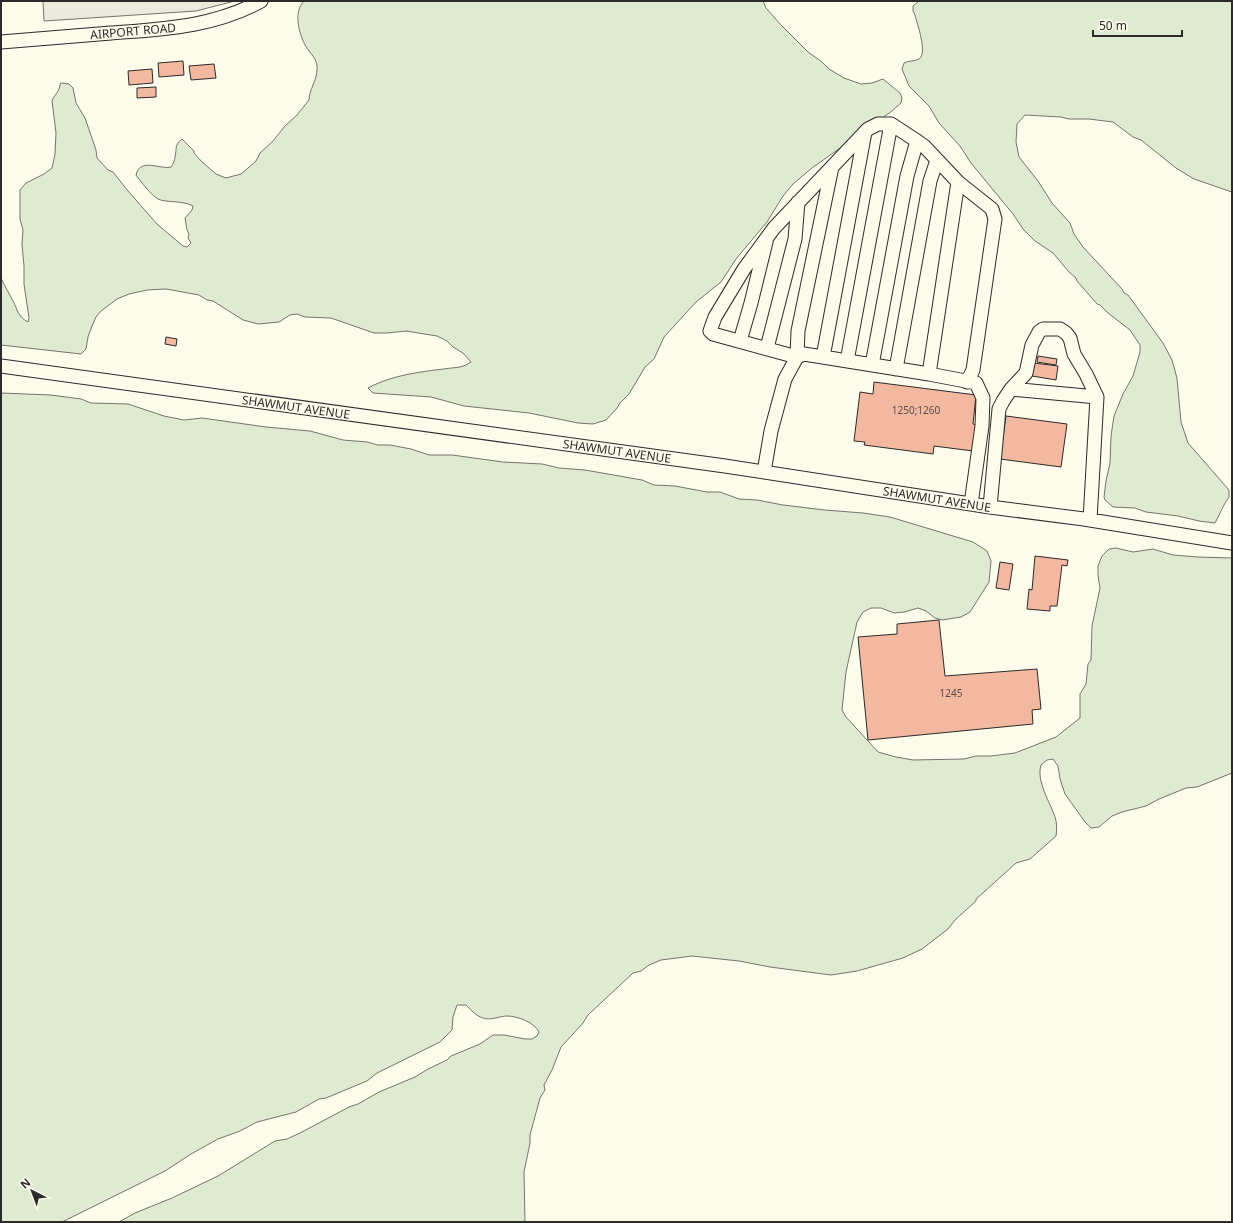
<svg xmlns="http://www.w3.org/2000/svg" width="1233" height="1223" font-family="'Noto Sans',sans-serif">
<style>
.green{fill:#deebd1;stroke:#74746e}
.parking{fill:#eceadb;stroke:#74746e}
.building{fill:#f2b8a0;stroke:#2b2b2b}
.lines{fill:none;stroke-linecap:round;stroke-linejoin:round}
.minor-casing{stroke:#2b2b2b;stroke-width:15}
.minor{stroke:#fdfbea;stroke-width:13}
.labels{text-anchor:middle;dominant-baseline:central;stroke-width:3;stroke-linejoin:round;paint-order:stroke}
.number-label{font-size:10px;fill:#5d4e48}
.street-label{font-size:12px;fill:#2b2b2b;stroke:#fdfbea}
</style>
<rect width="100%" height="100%" fill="#fdfbea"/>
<path class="green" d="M304,1H763L766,8L781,25L808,52L822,62L829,69L844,78L861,84L872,83L883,79L900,93L902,98L901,103L892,111L812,168L793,184L783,196L767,222L736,259L721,282L696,302L664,337L654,359L645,367L629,394L620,403L617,408L606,420L593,424L578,423L529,413L464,406L431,397L373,393L368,388C396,373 429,371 460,367L466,365L471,362L463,353L453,347L447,341L437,336L406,331L387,333H374L331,318L305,317L297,314L290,315L279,322L258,324L243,320L213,301L207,300L199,295L166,289L147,290L129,294L117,299L101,311L96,317L92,326L88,337L86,349L81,354L1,345V278C5,287 9,293 13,301C18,310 17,316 28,322L29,318L24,284V266L22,245L23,230L20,219V190L26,183L44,174L52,168L55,154L56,133L52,101C53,97 56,95 58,91C60,88 59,86 61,83L69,84L73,88L76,103L85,118L96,150L97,158L108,170L113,172L128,191L157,224L183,246L187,247L191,243L188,238L189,234L187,230L185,218L192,210L193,206C182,200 166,203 158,199C151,195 141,182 136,175C140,157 161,170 171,167C173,164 175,160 175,157C177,149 174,145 182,139L194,151V153L202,162L216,174L226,178L241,174L256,161L260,153L273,141L285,126L297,115L309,100C309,90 317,80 317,70C318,58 310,54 305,45C299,33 293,12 304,1Z
M919,1H1232V192L1194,179L1176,168L1141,140L1133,137L1113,122L1089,119H1069L1061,117L1025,115L1017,124L1016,142L1019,157L1038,181L1052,203L1070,223L1074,234L1083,247L1122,289L1124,293L1128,295L1163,343L1172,360L1177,378L1181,422L1188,443L1229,490V497C1223,505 1220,514 1215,523L1199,521L1178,516L1146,512L1135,508L1113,507L1105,500L1104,497L1106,481L1110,463L1111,436L1114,416L1123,394L1133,376L1140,352V345L1130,330L1108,313L1100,305L1097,304L1077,281L1076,278L1069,272L1053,253L1035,241L1023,229L1013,214L971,163L960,146L939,123L929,106L909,86L902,69L904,63C909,60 914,62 919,59C928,53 917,24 915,15L913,11V6Z
M1,393L51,395L81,399L91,403L128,404L164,416L184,420L202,418L266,427L310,431L343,440L367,442L378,445H390L411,449L429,455H452L503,462L542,464L559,468L585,470L642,480L654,485L675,486L707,492H720L739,499L757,500L783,505L825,510L863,513L890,517L973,542L987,551L991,561L989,582L970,612L961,617L942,620L935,618L926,611L918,608L904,612L894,613L881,608H871L863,612L857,622L846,672L842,710L846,717L878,752L896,757L913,760L964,759L976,756H991L1015,753L1056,737L1080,718V694L1086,684L1088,664L1091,660L1092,626L1100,588L1098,575V566L1102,556L1109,549L1116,548L1133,552L1153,549L1173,555L1198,557L1232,558V773L1197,787L1186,788L1159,799L1146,806L1122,812L1112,816L1099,827L1091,828L1085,822L1065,794L1060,779L1058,766L1053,759L1047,760L1041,765C1036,781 1050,802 1055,817C1057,823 1057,829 1056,836L1030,859L1016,863L984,892L976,899V901L955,920L948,929L922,949L903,958L857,971L831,975L770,967L739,961L692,956L661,960L649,965L641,971L633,973L588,1015L583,1023L561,1047L552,1070L544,1085L545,1090L540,1098L530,1135V1143L524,1172L525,1222H119L135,1213L172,1198L218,1176L275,1141L287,1139L302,1132L349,1107L358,1104L379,1092L415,1077L428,1069L447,1060L451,1056L480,1044L493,1035H504L525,1039H532L537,1036L539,1032C535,1023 518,1016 507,1016C500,1016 490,1021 483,1018C476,1016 471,1010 466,1005H457L453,1017L452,1030L440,1042L377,1073L367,1081L326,1098L319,1099L296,1112L257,1122L240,1131L218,1139L191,1154L165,1171L62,1222H1Z"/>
<path class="parking" d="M43,1H235L196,11L44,21Z"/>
<path class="building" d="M183,61L184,75L159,77L158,63Z
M214,64L216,78L191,80L189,66Z
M152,69L153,83L129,85L128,71Z
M156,87V97L137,98V88Z
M166,337L177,339L176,346L165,344Z
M1038,356L1057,359L1056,365L1037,362Z
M1034,363L1058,366L1056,380L1032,376Z
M874,382L976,395L973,424L977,425L973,451L934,446L933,454L864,445L865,442L854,441L860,392L873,394Z
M1006,416L1067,424L1061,467L1000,459Z
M1035,556L1068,560L1067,566L1062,565L1057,606H1050V611L1027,609L1029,589L1032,590Z
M1000,562L1013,564L1009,590L996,588Z
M939,620L945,676L1037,669L1041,709L1032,710L1033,724L868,740L858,637L897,634V624Z"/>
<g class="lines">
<g class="minor-casing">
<path id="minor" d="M1,42C38,39 74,36 111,33C163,29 214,27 261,1
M832,167L798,331L797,357L713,334L710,331L715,317L744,269L774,228L868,129L878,124H891L917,141L924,146L958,182L992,209L995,219L973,370L967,382
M740,341L751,303L766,242
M767,348L795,239L798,202
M823,357L865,132
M847,361L891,124
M872,365L907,176L917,141
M1,366L725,466L990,507L1084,519L1232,543
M896,369L930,181L937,160
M929,374L958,182
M1011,389L1097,397
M764,472L771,431L785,379L797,357L804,354L929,374L976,383L983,398L982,426L971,504
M990,507L999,409L1003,401L1011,389L1026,373L1032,345L1039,332L1043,329H1060L1066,333L1070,338L1074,354L1086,374L1097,397L1090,520"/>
</g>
<use href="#minor" class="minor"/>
</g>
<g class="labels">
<g class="number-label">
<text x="916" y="410">1250;1260</text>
<text x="951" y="693">1245</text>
</g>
<g class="street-label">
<text transform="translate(133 31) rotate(-5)">AIRPORT ROAD</text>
<text transform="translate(296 407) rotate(8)">SHAWMUT AVENUE</text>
<text transform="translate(617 451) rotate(8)">SHAWMUT AVENUE</text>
<text transform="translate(937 499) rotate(9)">SHAWMUT AVENUE</text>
</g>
</g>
<rect width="1233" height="1223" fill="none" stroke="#2b2b2b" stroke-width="4"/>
<g transform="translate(32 1191) rotate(318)" stroke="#fdfbea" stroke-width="3" paint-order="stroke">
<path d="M0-3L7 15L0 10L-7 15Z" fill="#2b2b2b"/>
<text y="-6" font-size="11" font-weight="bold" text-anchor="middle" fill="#2b2b2b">N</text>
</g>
<path d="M1093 30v6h89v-6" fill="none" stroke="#2b2b2b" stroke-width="2"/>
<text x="1099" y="30" font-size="12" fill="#2b2b2b" stroke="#fdfbea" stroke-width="3" paint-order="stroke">50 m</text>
</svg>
